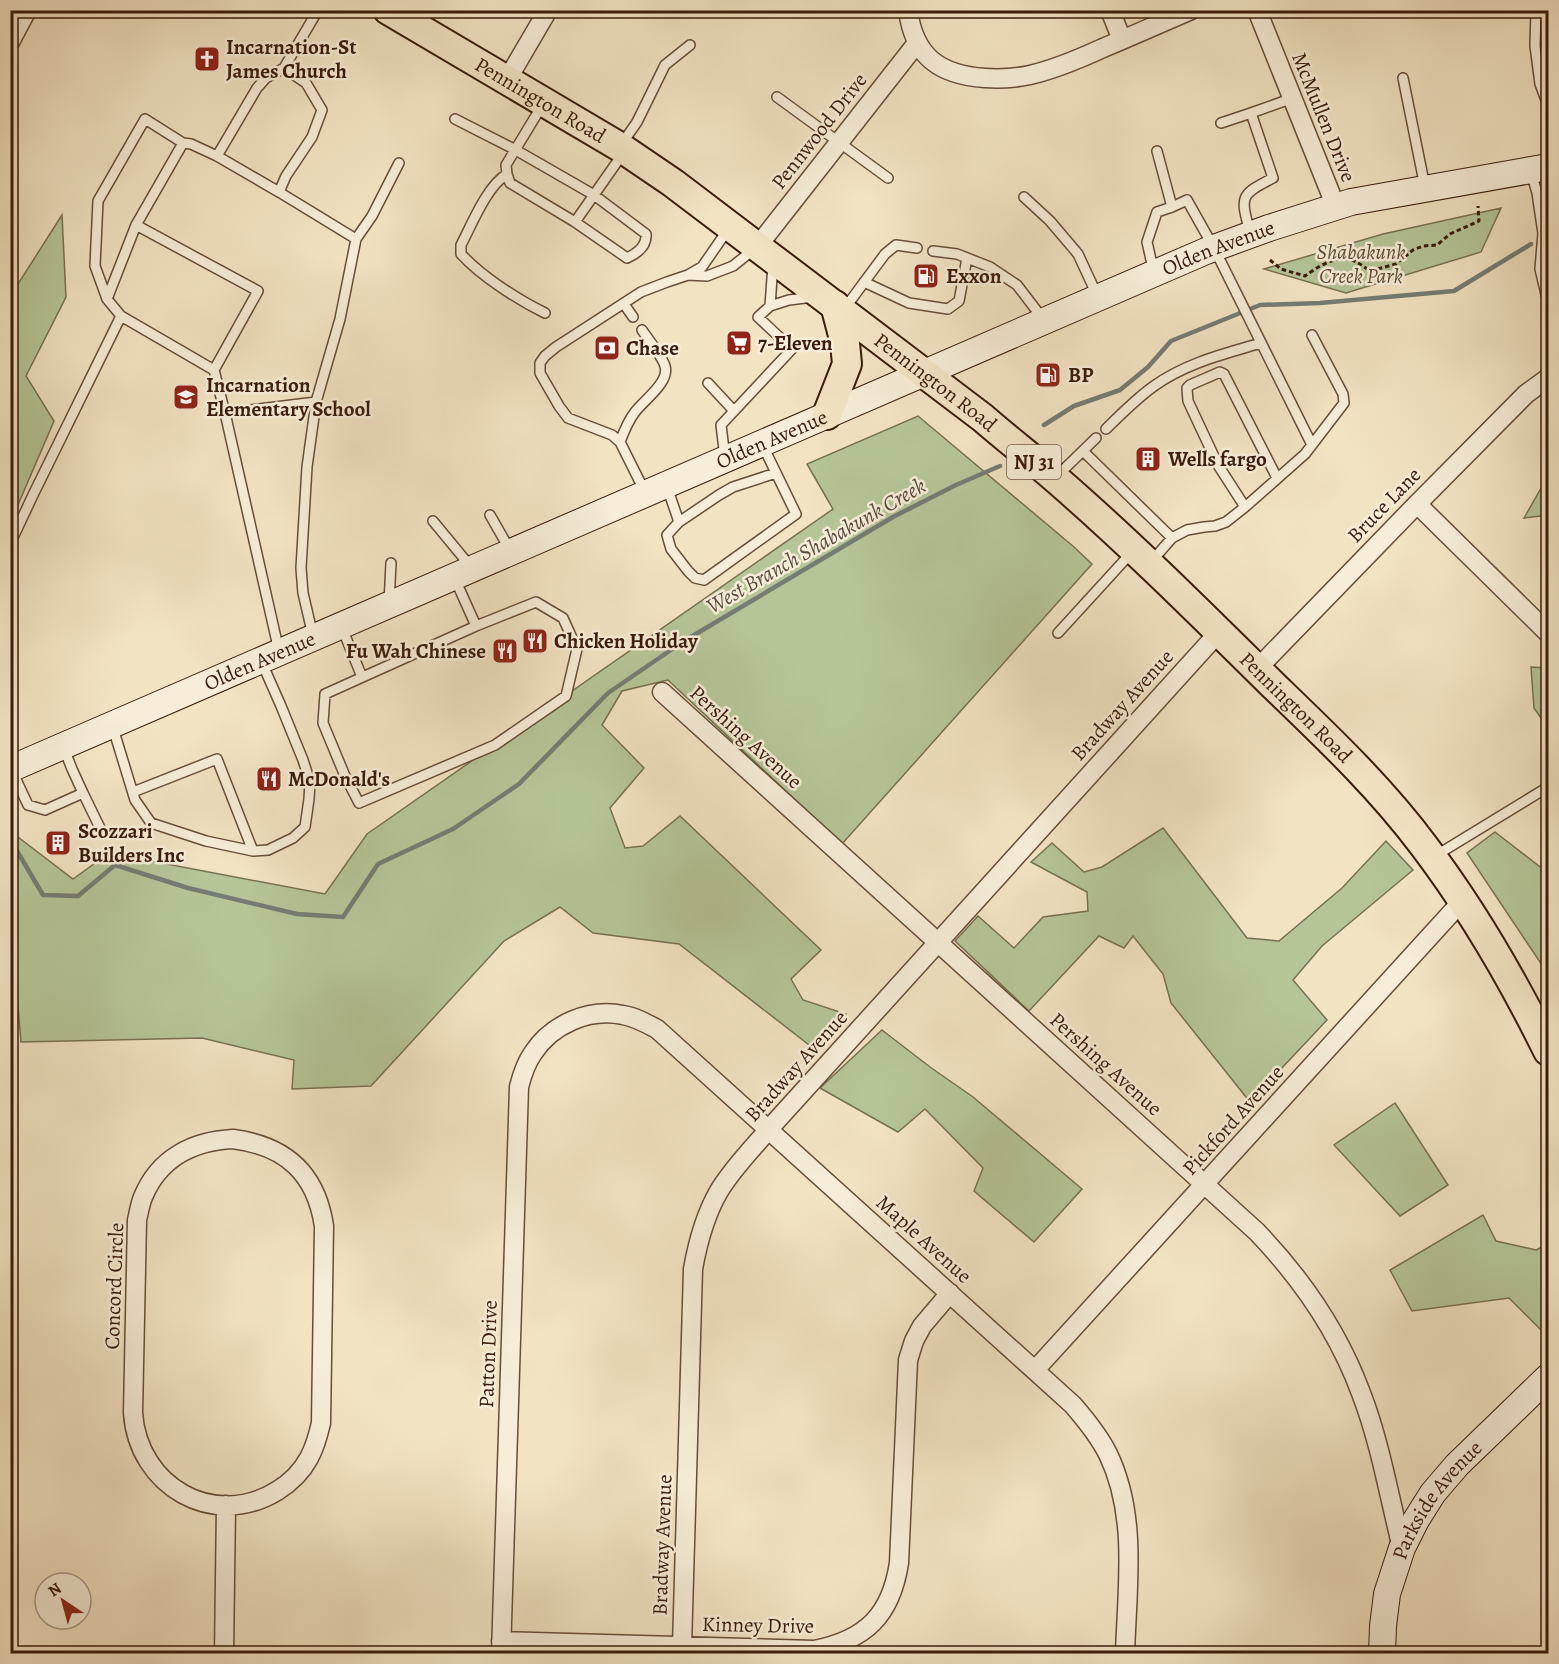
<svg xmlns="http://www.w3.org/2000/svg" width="1559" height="1664" font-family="Alegreya,serif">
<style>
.green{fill:#b5c598;stroke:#787052;stroke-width:1.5}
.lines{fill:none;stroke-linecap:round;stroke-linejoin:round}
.stream{stroke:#757c74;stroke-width:4.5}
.lane-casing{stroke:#684d3a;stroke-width:12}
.street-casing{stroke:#684d3a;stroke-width:21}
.secondary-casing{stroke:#3a1b0c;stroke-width:28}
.primary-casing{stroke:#3a1b0c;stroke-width:32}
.path{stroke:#3a1b0c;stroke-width:3;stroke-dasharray:4.5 3;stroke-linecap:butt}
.lane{stroke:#f7edd8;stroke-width:9}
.street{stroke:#f7edd8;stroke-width:18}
.secondary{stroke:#f7edd8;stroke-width:26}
.primary{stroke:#f2e3c3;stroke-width:28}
.labels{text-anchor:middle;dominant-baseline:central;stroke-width:5;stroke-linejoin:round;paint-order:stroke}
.shield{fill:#f7edd8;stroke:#735a49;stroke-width:1.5}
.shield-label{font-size:20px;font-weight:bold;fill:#3a1b0c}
.poi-label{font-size:21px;font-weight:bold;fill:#3a1b0c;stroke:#f7edd8;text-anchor:start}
.street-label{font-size:21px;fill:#3a1b0c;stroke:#f7edd8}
.park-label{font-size:21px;font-style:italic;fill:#5f4e36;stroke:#f7edd8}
.water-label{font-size:22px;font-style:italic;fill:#574c40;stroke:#f7edd8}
</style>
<rect width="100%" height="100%" fill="#f2e3c3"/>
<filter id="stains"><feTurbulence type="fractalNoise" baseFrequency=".00333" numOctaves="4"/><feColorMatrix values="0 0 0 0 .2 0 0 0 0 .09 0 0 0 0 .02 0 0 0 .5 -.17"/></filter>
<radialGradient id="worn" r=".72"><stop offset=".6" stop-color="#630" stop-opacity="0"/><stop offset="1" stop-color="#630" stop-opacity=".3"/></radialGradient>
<path class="green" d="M1501,208L1481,252L1346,293L1264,269L1383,234Z
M62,215L66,297L26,376L54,421L11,521V295Z
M918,416L1074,547L1092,564L842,844L668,680L622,691L602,725L644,768L610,808L625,848L643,846L680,816L821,950L791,979L803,1000L846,1014L813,1048L679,944L593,933L560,907L504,941L371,1086L292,1089L294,1060L202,1038L21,1042L11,925L10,831L73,879L109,853L325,894L367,834L833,509L807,464Z
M1548,476V515L1524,518Z
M1531,667L1548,668V728L1534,708Z
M1163,828L1247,938L1279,941L1342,888L1386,841L1413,870L1322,946L1293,980L1327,1020L1250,1102L1171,1003L1163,974L1133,936L1124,948L1099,936L1029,1011L955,941L978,916L1014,948L1043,917L1088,911L1087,892L1031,862L1052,843L1084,872L1102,867Z
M1495,832L1548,873V974L1467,853Z
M882,1030L930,1067L973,1097L1082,1189L1034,1242L974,1191L983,1168L925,1109L898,1132L820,1088Z
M1395,1103L1448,1185L1400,1216L1334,1145Z
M1483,1215L1496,1241L1536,1250L1548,1244V1337L1509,1298L1412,1311L1390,1270Z"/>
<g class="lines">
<path class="stream" d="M1044,425L1074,406L1120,390L1148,367L1171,341L1260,305L1320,303L1454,291L1531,244
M10,839L43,895L78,896L115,865L188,888L297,914L343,917L378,864L453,829L519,784L608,693L684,641L893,517L956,485L1000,466"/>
<g class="lane-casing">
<path id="lane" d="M1536,10L1535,46L1540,84L1548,105
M284,68L306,83L322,110L312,137L286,176L279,192L217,156L257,88L266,78L284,68L318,10
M1403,78L1425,187
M777,97L888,178
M543,104L506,165L507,174L510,183L575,222L624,152
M455,119L514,149L594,195L646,234C647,246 638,253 627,258L575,222
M1221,123L1251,113
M621,145L637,122L665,65L690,45
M1157,151L1172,207L1187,200L1214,248L1312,445
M1531,172L1537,193L1543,233L1548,232
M507,174C487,186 472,224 461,245V254C481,276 518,300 545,313
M1024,197L1050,221L1078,254L1097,295
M136,225L258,291L214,370L225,413L316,402L340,319L356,239L279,192
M729,228L702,267L688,275L707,276L733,266L753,250
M1250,232C1240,196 1240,195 1273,178L1251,113L1293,98
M1543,233L1540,269L1548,303
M356,239L372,216L399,163
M933,251L957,254L990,267L1017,285L1043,319
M1154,273L1147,242L1157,212L1172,207
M864,282L909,303L948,309L959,301L967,258
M107,299L136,225L183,143
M624,304L633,317
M770,306L773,264
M845,308L885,254L896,245L917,248
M121,316L214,370
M708,383L734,411
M225,413L279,651
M1106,429C1121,414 1137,398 1154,386C1186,363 1224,354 1261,343
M620,442C624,431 628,421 635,412C644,400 670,382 665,366C662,356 648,339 642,330
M1083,451L1172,538
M725,458L721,425L792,349L758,317L770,306L789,300L813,297
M1057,476L1096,438
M667,487L679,522L667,535L671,549L688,571L695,578L704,580L796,514L762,444
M645,492L620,442L612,435L568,418L559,406L540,373V363L545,356L556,347L641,292L667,282L688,275
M1245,507L1305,454L1344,403L1343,394L1312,335
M490,515L510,550
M433,521L471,567
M679,522L719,495L733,487L776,473
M10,544L33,495L121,316L107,299L95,266L98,201L145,119L183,143L191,144L217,156
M1150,563L1172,538L1187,530L1204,527L1215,526L1226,522L1245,507L1218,465L1188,401L1187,388L1190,385L1220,372L1224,374L1277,478
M455,579L476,626
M536,602L563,618L577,649L566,696L495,745L359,803L345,776L323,723L325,694L476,626Z
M389,603L391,563
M342,628L362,677
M1058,633L1132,552
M313,636L303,593L301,568L307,467L316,402
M113,728L135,800L151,823L206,841L253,851L268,850L293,838L305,827L309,799L310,782L303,760L281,706L262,663
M12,771L28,805L45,810L83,793L72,769L63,746
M133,792L217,759L253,851
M83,793L101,830
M1435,856L1548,787"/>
</g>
<g class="street-casing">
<path id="street" d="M908,10C914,57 940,75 985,78C1000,79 1016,78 1030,75C1056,69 1079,59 1103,48C1132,36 1161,23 1191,10
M1110,10L1122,40
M1257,10L1336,207
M10,42L27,10
M507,80L548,10
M757,247L917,43
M1417,504L1548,633
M1257,669L1417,504L1526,394L1548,378
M662,692L1257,1232C1302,1279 1338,1331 1361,1393C1380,1442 1389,1496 1402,1548
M233,1139C286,1146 316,1173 324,1226L321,1423C318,1436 315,1447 309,1458C302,1471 290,1483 277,1491C213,1530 138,1486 133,1413L137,1220C139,1212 140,1204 143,1197C159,1158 193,1141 233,1139Z
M1035,1370L1463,900
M501,1641L814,1650C866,1640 891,1615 899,1563L908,1360L914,1341L922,1326L950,1293
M682,1646L693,1269C698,1241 705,1215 719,1191C733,1168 752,1149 769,1129L1219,632
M224,1654L226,1505
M501,1654L519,1087C522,1075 526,1063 533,1053C552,1024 589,1008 623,1015C635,1017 646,1023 657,1029L1073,1405C1086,1420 1099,1436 1108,1454C1138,1516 1127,1587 1125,1654"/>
</g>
<g class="secondary-casing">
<g id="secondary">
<path id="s1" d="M10,769L1206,251L1269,228L1351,202L1548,167"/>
<path id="s2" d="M1382,1654L1383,1626L1387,1594L1402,1548L1416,1520L1433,1493L1457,1465L1548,1377"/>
</g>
</g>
<g class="primary-casing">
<g id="primary">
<path id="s3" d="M388,10L620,147L673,183L983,418C1007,439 1032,458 1056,479C1131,544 1202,615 1273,685C1326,736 1380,787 1424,846C1474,912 1512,978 1548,1051"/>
<path d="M827,415L847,364L845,343L835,305"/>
</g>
</g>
<path class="path" d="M1270,260L1281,269L1305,276C1316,268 1334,256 1349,259C1356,261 1363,266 1370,271L1396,264L1413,250L1423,246L1437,245L1450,234L1479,221L1478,206"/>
<use href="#lane" class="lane"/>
<use href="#street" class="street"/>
<use href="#secondary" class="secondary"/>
<use href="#primary" class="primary"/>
</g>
<defs>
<g id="church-square" transform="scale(1.35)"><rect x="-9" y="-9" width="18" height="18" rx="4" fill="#8f2418" stroke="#f7edd8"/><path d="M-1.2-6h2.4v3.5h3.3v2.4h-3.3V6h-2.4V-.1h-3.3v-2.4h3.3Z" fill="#fff"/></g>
<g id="fuel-square" transform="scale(1.35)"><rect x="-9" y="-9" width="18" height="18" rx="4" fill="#8f2418" stroke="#f7edd8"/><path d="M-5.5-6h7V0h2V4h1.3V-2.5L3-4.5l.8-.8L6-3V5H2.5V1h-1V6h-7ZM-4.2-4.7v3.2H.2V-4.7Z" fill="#fff"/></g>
<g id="supermarket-square" transform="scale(1.35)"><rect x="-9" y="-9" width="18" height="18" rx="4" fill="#8f2418" stroke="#f7edd8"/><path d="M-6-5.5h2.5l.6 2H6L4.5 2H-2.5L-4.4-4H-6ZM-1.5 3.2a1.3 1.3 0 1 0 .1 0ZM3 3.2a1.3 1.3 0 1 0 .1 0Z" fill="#fff"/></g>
<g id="bank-square" transform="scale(1.35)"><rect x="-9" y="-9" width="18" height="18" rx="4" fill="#8f2418" stroke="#f7edd8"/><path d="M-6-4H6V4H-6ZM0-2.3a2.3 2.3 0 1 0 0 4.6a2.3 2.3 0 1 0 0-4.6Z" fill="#fff"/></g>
<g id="school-square" transform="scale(1.35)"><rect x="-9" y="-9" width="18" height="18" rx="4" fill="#8f2418" stroke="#f7edd8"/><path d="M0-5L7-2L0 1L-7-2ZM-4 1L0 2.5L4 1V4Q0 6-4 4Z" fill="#fff"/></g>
<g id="building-square" transform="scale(1.35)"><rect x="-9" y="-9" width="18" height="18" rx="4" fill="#8f2418" stroke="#f7edd8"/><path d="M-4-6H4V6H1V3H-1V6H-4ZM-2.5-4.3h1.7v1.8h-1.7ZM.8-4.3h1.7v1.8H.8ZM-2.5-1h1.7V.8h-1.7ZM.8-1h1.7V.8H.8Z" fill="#fff"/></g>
<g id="restaurant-square" transform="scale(1.35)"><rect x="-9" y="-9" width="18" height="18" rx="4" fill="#8f2418" stroke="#f7edd8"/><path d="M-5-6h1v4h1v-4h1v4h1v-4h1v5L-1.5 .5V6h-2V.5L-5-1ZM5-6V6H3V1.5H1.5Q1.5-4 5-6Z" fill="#fff"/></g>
</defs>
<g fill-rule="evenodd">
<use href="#church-square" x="207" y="59"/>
<use href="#fuel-square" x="926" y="276"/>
<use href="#supermarket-square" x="739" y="343"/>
<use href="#bank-square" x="607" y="348"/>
<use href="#fuel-square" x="1048" y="375"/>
<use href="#school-square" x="186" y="397"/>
<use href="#building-square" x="1148" y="459"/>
<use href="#restaurant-square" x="535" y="641"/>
<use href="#restaurant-square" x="505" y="651"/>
<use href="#restaurant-square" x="269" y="779"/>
<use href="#building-square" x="58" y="843"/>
</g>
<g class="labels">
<rect class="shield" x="1007" y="445" width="54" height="34" rx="4.5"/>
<g class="shield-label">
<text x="1034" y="462">NJ 31</text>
</g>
<g class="poi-label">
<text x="226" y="47">Incarnation-St<tspan x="226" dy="24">James Church</tspan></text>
<text x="946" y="276">Exxon</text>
<text x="758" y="343">7-Eleven</text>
<text x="626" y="348">Chase</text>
<text x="1068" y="375">BP</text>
<text x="206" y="385">Incarnation<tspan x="206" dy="24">Elementary School</tspan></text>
<text x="1168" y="459">Wells fargo</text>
<text x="554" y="641">Chicken Holiday</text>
<text x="486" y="651" text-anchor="end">Fu Wah Chinese</text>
<text x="288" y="779">McDonald's</text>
<text x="78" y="831">Scozzari<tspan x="78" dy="24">Builders Inc</tspan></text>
</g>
<g class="street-label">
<text stroke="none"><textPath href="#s3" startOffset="177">Pennington Road</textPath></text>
<text transform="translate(1324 117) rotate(68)">McMullen Drive</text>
<text transform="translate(819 131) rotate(-52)">Pennwood Drive</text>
<text stroke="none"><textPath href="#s1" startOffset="1316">Olden Avenue</textPath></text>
<text stroke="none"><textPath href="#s3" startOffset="663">Pennington Road</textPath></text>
<text stroke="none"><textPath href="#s1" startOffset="830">Olden Avenue</textPath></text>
<text transform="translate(1384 505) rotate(-46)">Bruce Lane</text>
<text stroke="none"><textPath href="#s1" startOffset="272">Olden Avenue</textPath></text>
<text transform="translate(1122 705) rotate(-48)">Bradway Avenue</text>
<text stroke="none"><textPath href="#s3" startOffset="1149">Pennington Road</textPath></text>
<text transform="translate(746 737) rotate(42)">Pershing Avenue</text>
<text transform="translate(1106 1064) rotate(42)">Pershing Avenue</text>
<text transform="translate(796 1066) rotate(-48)">Bradway Avenue</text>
<text transform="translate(1233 1120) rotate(-48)">Pickford Avenue</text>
<text transform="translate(924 1239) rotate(42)">Maple Avenue</text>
<text transform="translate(114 1286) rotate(-88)">Concord Circle</text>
<text transform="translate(488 1354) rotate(-88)">Patton Drive</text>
<text stroke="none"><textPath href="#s2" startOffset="168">Parkside Avenue</textPath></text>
<text transform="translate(662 1545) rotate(-88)">Bradway Avenue</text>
<text transform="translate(758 1625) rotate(1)">Kinney Drive</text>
</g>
<g class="park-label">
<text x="1361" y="252">Shabakunk<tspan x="1361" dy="24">Creek Park</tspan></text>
</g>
<g class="water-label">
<text transform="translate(816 546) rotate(-30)">West Branch Shabakunk Creek</text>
</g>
</g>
<rect width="1559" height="1664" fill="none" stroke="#f2e3c3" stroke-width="36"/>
<rect x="12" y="12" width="1535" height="1640" fill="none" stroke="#3a1b0c" stroke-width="3"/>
<rect x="18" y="18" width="1523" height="1628" fill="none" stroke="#3a1b0c" stroke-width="1.5"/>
<g transform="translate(63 1601) rotate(324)"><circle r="28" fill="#f7edd8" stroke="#ab9986" stroke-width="1.5"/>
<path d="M0-4.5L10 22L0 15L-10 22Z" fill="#8f2418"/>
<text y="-9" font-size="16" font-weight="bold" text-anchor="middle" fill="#3a1b0c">N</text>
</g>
<rect width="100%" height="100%" filter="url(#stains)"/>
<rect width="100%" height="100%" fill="url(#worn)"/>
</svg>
